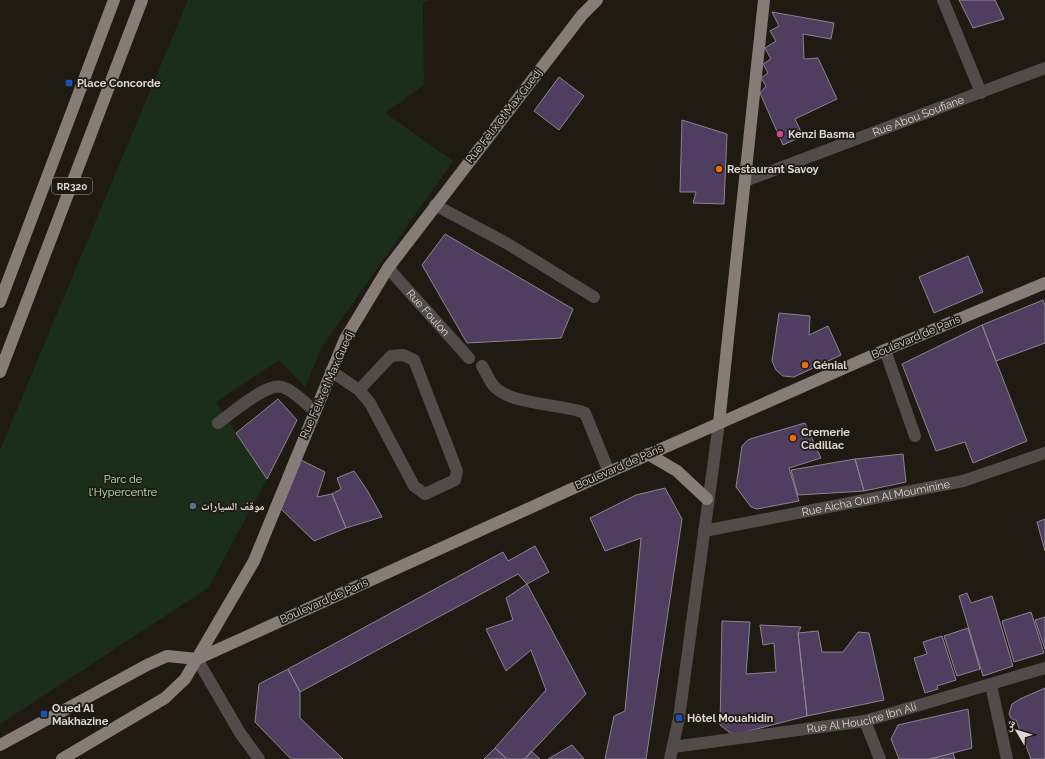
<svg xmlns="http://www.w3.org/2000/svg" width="1045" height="759" font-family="Raleway,'Noto Naskh Arabic',sans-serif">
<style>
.green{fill:#1a2e19}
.building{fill:#503e60;stroke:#8a858f}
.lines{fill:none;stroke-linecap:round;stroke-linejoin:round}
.minor{stroke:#514c4a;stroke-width:12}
.major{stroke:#867d78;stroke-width:12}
.transit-dot{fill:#1a4fb4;stroke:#1f1b13;stroke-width:1.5}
.hotel-dot{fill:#d1479c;stroke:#1f1b13;stroke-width:1.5}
.food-dot{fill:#e8710a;stroke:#1f1b13;stroke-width:1.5}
.service-dot{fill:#5c6f8a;stroke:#1f1b13;stroke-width:1.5}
.labels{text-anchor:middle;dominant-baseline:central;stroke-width:3.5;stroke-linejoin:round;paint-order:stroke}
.shield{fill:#1f1b13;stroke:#a39f99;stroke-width:1}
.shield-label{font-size:10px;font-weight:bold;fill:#dbd8d3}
.poi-label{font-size:11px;font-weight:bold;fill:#dbd8d3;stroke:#1f1b13;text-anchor:start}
.street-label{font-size:11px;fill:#dbd8d3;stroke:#1f1b13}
.park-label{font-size:11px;fill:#b8e9b3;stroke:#1f1b13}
</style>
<rect width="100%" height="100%" fill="#1f1b13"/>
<path class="green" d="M188,0H430L423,3L424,85L385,113L453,161L322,347L305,387L279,360L216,402L267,479L208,588L0,724V450Z"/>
<path class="building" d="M959,0H995L1004,19L973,28Z
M772,12L834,23L831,39L803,34L804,59L818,58L837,99L795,119L803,136L783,145L760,93L766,86L761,78L768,73L763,64L771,59L765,48L776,41L770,31L779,26Z
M559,77L584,96L559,130L534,111Z
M682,120L727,134L724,204L693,203L696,192H680Z
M445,234L573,309L561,338L467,343L422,265Z
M968,256L983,292L934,313L919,277Z
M1043,300L1045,305V343L996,361L982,325Z
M779,313L810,316L809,335L828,326L841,355L794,377L783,376L776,370L772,361Z
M982,325L1027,441L973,463L965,442L936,451L902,364Z
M278,399L297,420L267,479L236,433Z
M805,423L821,458L789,468L799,501L757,509L751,507L736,487L742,446L748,440L753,438Z
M903,454L906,482L864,491L855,459Z
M855,459L864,491L798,495L791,470Z
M301,460L325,472L317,497L332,494L346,528L314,541L281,509Z
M354,471L367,490L382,517L346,528L332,494L341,489L337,478Z
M665,488L682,519L646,759H605L614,716L625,711L641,538L605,551L590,518L636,495Z
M1045,519V551L1037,522Z
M535,546L549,572L527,584L518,574L300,692L288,669L503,552L508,561Z
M527,584L586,694L525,759H507L495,748L546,690L531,650L506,671L486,629L513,620L506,598Z
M967,593L971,603L992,596L1013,666L983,676L959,596Z
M1031,612L1044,653L1014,662L1002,621Z
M1045,617V649L1035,620Z
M722,621L750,622L746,674L776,672L774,643L763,645L760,625L801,627L798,633L807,716L733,735L720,725Z
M968,628L980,669L957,676L944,636Z
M818,631L822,652H843L858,632L869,633L884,700L807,716L798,633Z
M942,636L956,680L937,686L938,689L925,693L914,658L927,654L923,642Z
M288,669L300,692V718L343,759H291L255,722L259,684Z
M1045,688V759H1031L1016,720H1012L1009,714L1012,704L1020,699Z
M968,709L972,748L930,759H899L891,739L898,725Z
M572,745L584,759H548Z
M495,748L507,759H484Z
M531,751L540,759H525Z
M953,753L955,759H930Z"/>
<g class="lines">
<g class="minor">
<path d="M943,0L981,93"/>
<path id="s1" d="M745,181L1045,68"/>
<path d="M435,205L508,244L594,297"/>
<path id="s2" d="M388,268L469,358"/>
<path d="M885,350L915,436"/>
<path d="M482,366C486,372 489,380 493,385C510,406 561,403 585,413L609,472"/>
<path d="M331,371L359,390L370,403L414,486L425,494L455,480L457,471L414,360L403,355L391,356L359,390"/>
<path d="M218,423C231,414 267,382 282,387C293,390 305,403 315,411"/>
<path id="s3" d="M704,531L963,481L1045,453"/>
<path d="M197,659L240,733L259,759"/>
<path d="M991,685L1007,759"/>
<path d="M865,721L880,759"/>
<path id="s4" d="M673,747L865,721L1045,668"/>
<path d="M670,759L679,718L719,423"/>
</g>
<path class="major" d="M0,302L114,0
M0,372L142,0
M719,423L764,0
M648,454L677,471L707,499
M0,745L147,665L167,656L197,659L609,472L885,350L1045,283
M62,759L165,698L185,679L254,561L345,339L388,268L582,15L597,0"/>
</g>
<g class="transit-dot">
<rect x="65" y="79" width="8" height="8" rx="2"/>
<rect x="40" y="710" width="8" height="8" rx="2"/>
<rect x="675" y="714" width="8" height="8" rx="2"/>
</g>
<circle class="hotel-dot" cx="780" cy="134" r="4"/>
<g class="food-dot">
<circle cx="719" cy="169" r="4"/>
<circle cx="805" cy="365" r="4"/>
<circle cx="793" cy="438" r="4"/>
</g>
<circle class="service-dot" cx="193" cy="506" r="4"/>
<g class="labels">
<rect class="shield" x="52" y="178" width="40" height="16" rx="3"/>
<g class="shield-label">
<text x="72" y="186">RR320</text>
</g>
<g class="poi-label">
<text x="77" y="83">Place Concorde</text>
<text x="788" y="134">Kenzi Basma</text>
<text x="727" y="169">Restaurant Savoy</text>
<text x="813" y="365">Génial</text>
<text x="801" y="432">Cremerie<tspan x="801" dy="13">Cadillac</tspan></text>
<text x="201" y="506">موقف السيارات</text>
<text x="52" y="708">Oued Al<tspan x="52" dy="13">Makhazine</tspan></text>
<text x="687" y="718">Hôtel Mouahidin</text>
</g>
<g class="street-label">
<text transform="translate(504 116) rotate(-52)">Rue Felix et Max Guedj</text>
<text stroke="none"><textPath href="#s1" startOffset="185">Rue Abou Soufiane</textPath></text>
<text stroke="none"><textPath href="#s2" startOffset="60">Rue Foulon</textPath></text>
<text transform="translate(916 337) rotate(-23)">Boulevard de Paris</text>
<text transform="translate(327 385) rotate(-66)">Rue Felix et Max Guedj</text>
<text transform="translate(619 467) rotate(-24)">Boulevard de Paris</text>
<text stroke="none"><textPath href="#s3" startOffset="175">Rue Aicha Oum Al Mouminine</textPath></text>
<text transform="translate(324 601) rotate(-24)">Boulevard de Paris</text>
<text stroke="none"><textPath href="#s4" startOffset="191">Rue Al Houcine Ibn Ali</textPath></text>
</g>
<g class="park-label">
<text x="123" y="479">Parc de<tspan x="123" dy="13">l'Hypercentre</tspan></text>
</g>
</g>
<g transform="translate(1017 731) rotate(308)" stroke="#1f1b13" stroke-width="3" paint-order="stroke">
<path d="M0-3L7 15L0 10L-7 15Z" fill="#dbd8d3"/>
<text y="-6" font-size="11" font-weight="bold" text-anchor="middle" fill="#dbd8d3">ش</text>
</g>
</svg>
